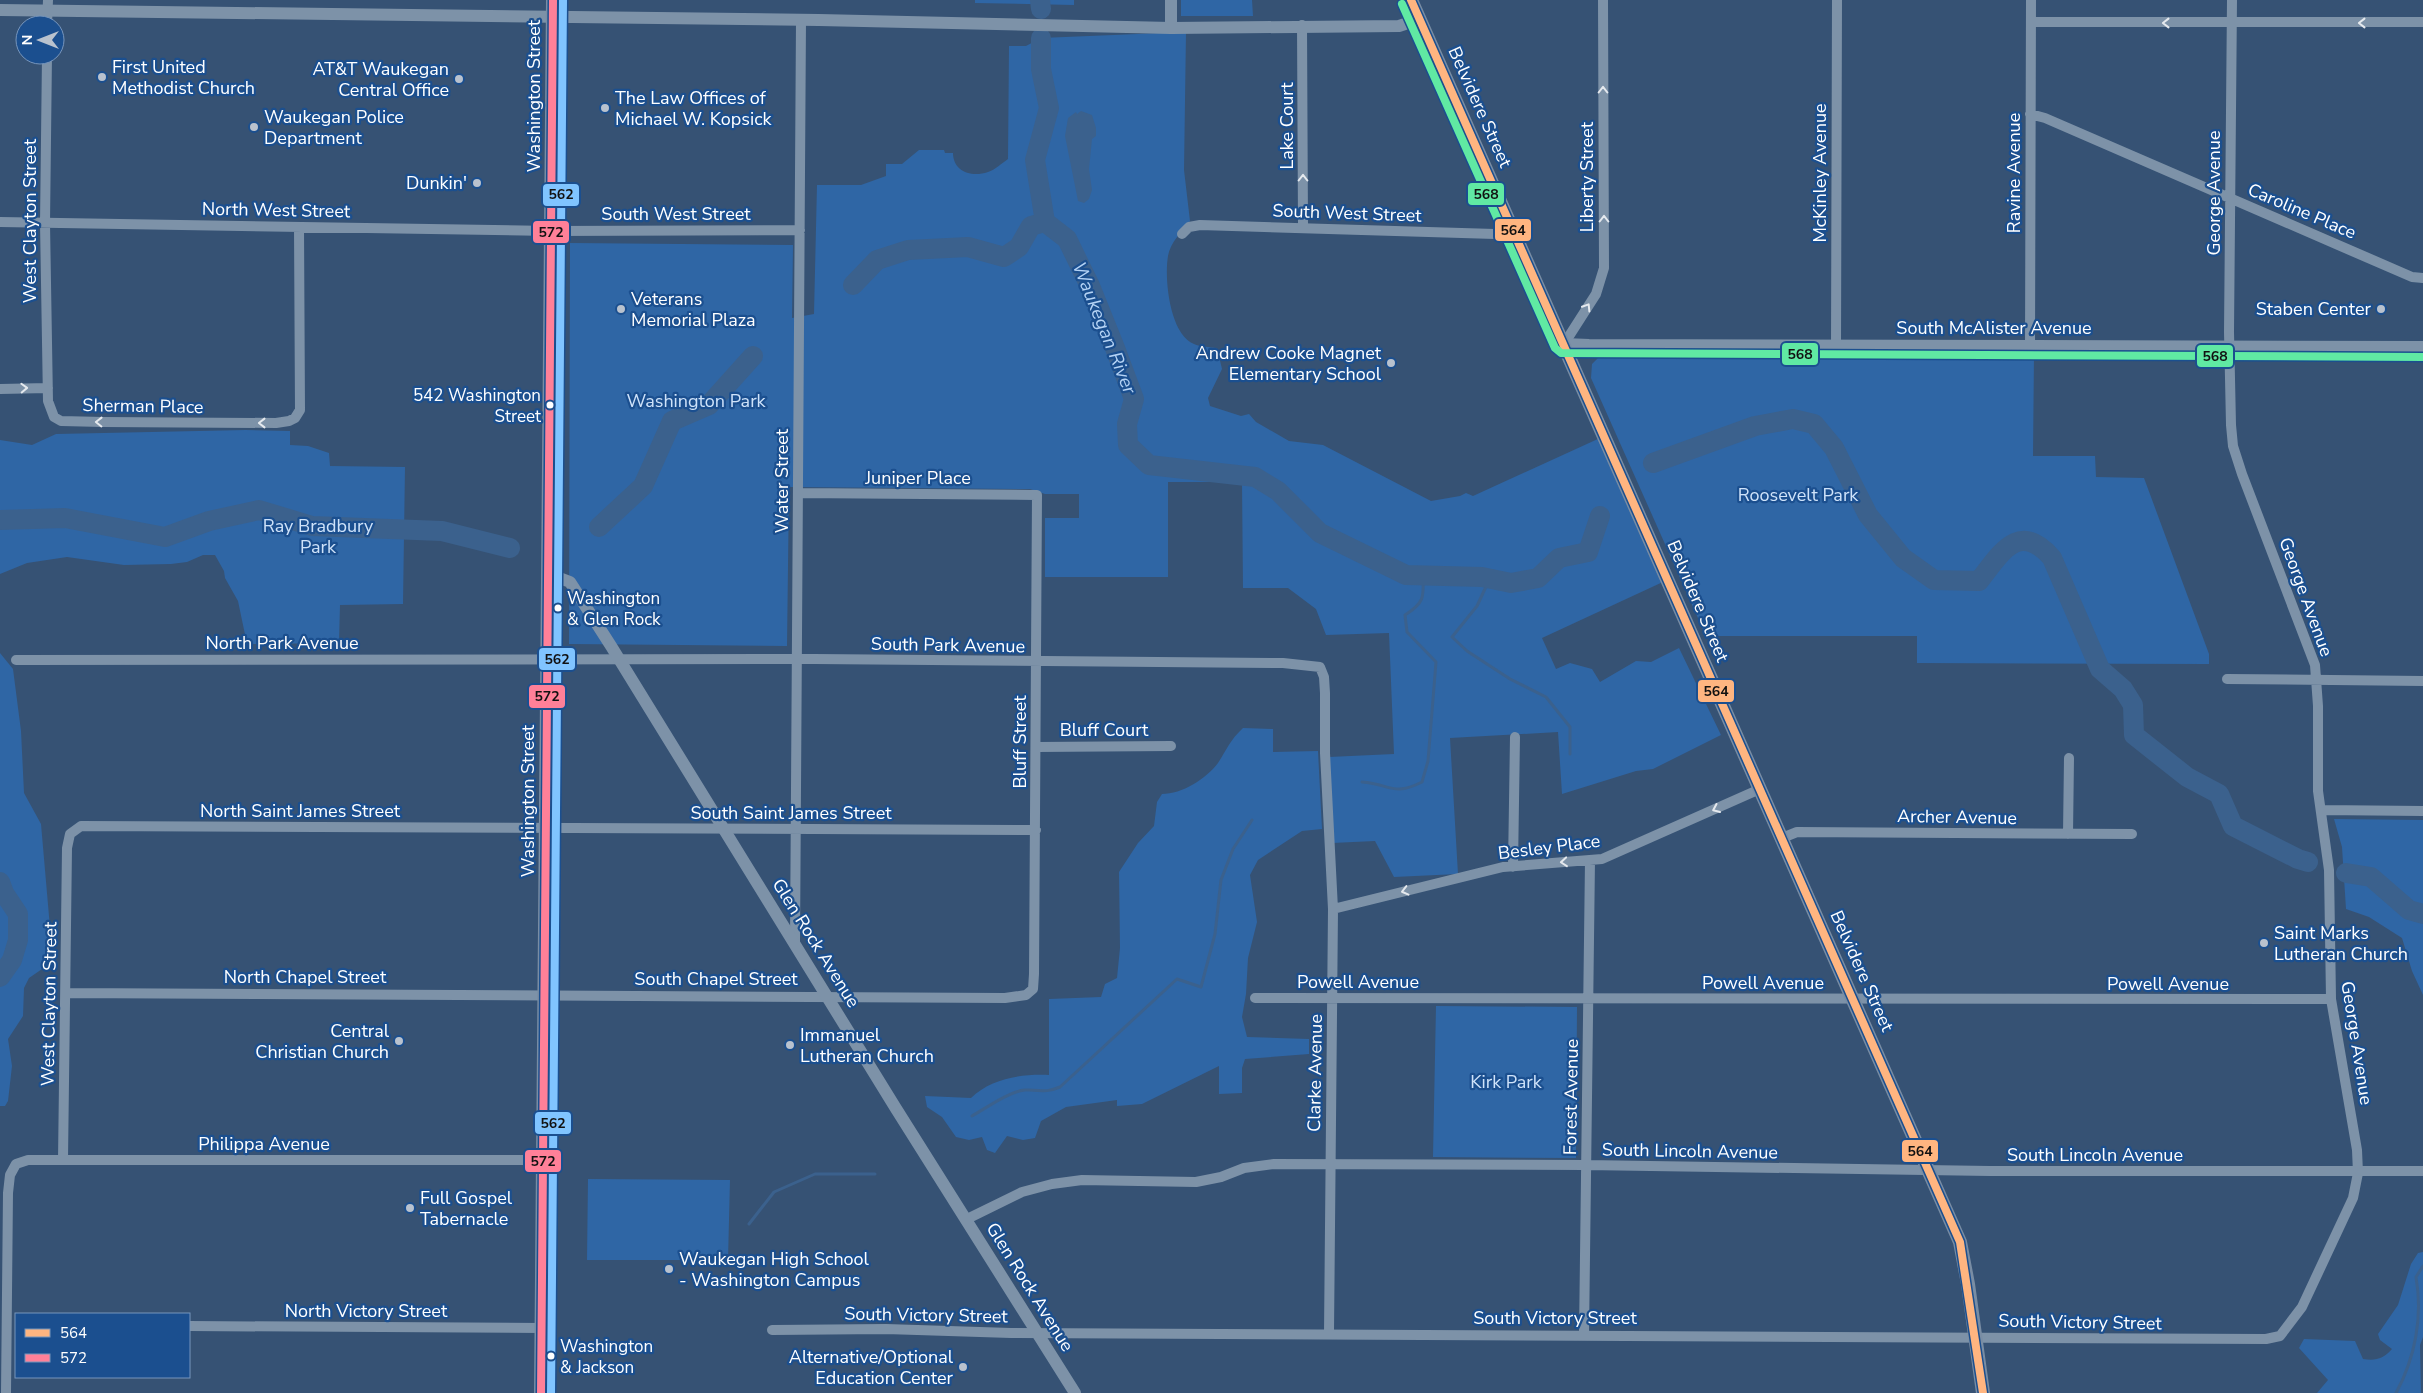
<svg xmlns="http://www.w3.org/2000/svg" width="2423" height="1393" font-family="'Nunito Sans',sans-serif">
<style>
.green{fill:#2f66a5}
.water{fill:#3b618d}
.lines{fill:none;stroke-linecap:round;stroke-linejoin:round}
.stream{stroke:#3b618d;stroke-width:3}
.river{stroke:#3b618d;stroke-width:20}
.minor{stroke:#7d92a8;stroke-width:10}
.tertiary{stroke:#7d92a8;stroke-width:12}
.secondary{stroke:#798da4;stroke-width:14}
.bus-1-casing{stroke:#1b4f8f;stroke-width:11}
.bus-2-casing{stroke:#1b4f8f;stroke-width:11}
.bus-3-casing{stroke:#1b4f8f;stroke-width:11}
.bus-4-casing{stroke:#1b4f8f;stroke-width:11}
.bus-1{stroke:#ffb580;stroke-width:8}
.bus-2{stroke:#ff8098;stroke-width:8}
.bus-3{stroke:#80c4ff;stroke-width:8}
.bus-4{stroke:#60e9a3;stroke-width:8}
.oneway{stroke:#e5e9ee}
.poi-dot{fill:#b9c2ce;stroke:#1b4f8f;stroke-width:2}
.bus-dot{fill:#fff;stroke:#1b4f8f;stroke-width:2}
.labels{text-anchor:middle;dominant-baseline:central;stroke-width:4.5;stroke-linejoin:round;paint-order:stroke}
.bus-label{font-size:17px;fill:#fff;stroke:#1b4f8f;text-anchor:start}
.poi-label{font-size:18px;fill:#fff;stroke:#1b4f8f;text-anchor:start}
.street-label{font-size:18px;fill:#fff;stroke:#1b4f8f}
.park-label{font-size:18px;fill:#cfe3fa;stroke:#1b4f8f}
.water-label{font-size:19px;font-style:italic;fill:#b5d3f5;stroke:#1b4f8f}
.line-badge{stroke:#1b4f8f;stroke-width:2}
.pale-badge-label{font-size:14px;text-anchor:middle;font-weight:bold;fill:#111}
</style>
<rect width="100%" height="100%" fill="#365274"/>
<path class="green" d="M975,0H1074V5L975,3Z
M1181,0H1252L1253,16H1181Z
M1186,32L1184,170L1190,221C1182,231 1170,243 1168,256C1164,279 1170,335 1194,344C1200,347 1210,347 1217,348L1222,369L1208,398L1210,406L1241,416L1249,414L1256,422L1289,441L1323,445L1431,501L1460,496L1466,493L1473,496L1600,438L1665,581L1542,638L1556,669L1570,663L1592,669L1600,682L1636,661L1651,662L1679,648L1721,735L1653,769L1636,771L1562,794L1558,732L1450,738L1458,874L1394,877L1375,841L1332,843L1329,757L1394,754L1389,633L1326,635L1316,609L1288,588H1243L1242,482H1168V577H1045V518H1079V494H1045L1030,489L789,487L787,646L569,644L570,243L793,245L792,318L814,314L817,185H861L886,176V164H902L919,150H944L945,153H953C953,171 971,178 988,172C995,170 1002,163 1008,159L1009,46H1026L1041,38Z
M1603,353L2034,354L2033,456H2095L2096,477L2144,478L2209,654V664L1917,663V636H1706L1591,378L1592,364Z
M246,430L290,431V445L308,446L329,453L330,466L405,467L403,604L340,605L339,643L247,644L238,601L225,578L224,571L215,555H203L187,562L171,564L124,565L67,557L27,563L0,574V440L32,445L56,434Z
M0,653L13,669L21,731L24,793L41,824L51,939L45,967L29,978L24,988L23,1016L8,1039L12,1066L8,1101L5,1106H0Z
M1243,728L1273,729V752L1318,751L1322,829L1302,831L1258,860L1250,875L1257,922L1248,958L1246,994L1242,1017L1247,1037L1309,1039V1054L1245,1059L1242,1068V1093L1219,1094V1066L1142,1104L1117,1106V1100L1066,1107L1041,1121L1035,1138L1023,1140L1007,1136L995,1153L987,1150L982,1137L969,1140L956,1137L942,1117L927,1107L925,1096L971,1098C992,1078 1021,1074 1049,1075V999L1101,997L1105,984L1117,978L1120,948L1119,872L1138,843L1154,826L1157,802L1162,794C1182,794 1206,779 1218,763C1227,749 1230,740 1243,728Z
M2334,819L2423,820V995L2412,971L2402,938L2369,917L2346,909L2342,847Z
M1436,1006L1577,1007L1576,1158L1433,1157Z
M588,1179L730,1180L728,1260H587Z
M2423,1252V1337L2420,1345L2421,1393H2317L2328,1380L2299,1348L2304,1339L2355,1341L2363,1359C2376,1361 2383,1359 2392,1349L2380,1340L2378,1334L2398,1305L2411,1264L2418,1253Z"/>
<path class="water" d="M1081,111L1092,115L1096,128V136L1092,139L1089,169L1092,190L1089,199L1084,203L1078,201L1065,136L1068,118L1076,112L1077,114Z"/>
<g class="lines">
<path class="stream" d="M1490,578L1477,606L1452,637L1467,651L1510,679L1546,697L1570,727V754
M1362,782C1391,784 1392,797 1422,782L1428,761L1436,662L1407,632L1405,615C1424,603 1424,598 1423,575
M972,1116C986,1108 1010,1091 1025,1090C1041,1089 1043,1094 1060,1087L1177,979L1201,987L1215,934L1221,880L1233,849L1252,820
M749,1224L774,1192L815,1174H875
M2396,1393C2415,1358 2423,1317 2416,1277L2423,1266"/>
<path class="river" d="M1040,0L1041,9
M1041,38V69L1049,108L1035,160L1045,222L1067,239L1090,286L1115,348L1134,399L1127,424L1128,445L1149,465L1255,477L1278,491L1320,533L1406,575L1482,577L1511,583L1538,578L1559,558L1588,552L1600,516
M853,285L877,260L908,250L968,247L1004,257L1019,247L1031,226L1045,222
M1653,463L1755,426L1793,419L1814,424L1834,448L1868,515L1903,558L1934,580L1979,581C2001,553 2019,520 2052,558L2100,669L2123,689L2133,705L2134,735L2187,777L2219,794L2233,826L2298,859L2308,862
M0,520L65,518L165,537L209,521L259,510L312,526L442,531L510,548
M599,527L643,486L672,421L709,405L753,356
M2346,873L2371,877L2409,910L2423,914
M0,882L4,893L18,914V940L12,960L0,977"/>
<path class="minor" d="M2031,22H2423
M47,25L48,0
M1302,25L1303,227
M47,55L45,223L48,401L54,417L61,421L103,422L276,423L289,421L295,418L300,410L299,227
M2030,114L2045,118L2412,277L2423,278
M0,222L551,231L800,230
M1182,234L1189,227L1200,225L1495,234L1514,230
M1564,344L1596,294L1604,268L1603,0
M1836,346L1837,0
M2030,346L2031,0
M0,389L48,388
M16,660L814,659L1283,663L1320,667L1324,677L1325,693V753L1333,909L1329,1333
M2227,679L2423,681
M1037,747L1171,746
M2321,810L2423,811
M2068,834L2069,758
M1782,838L1797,832L2132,834
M1513,867L1515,737
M1333,909L1503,867L1602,859L1760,789
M795,942L801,20
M66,993L1005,998L1026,995L1033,989L1034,974L1037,495L798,493
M1255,998L2331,999
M63,1160L67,848L70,834L81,826L1036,830
M967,1219L1022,1192L1052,1184L1082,1180L1196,1182L1221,1177L1244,1168L1274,1164L1586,1165L1990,1171H2423
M189,1326L542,1328
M772,1330L886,1329L1011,1333L2266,1339L2280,1336L2302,1307L2353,1198L2358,1173L2357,1150L2331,999L2329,870L2318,791V706L2315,665L2242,474L2233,446L2231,425L2229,332L2232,0
M1584,1335L1590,860
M6,1393L8,1193L10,1175L16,1164L28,1160H543"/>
<path class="tertiary" d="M1171,0V28
M0,10L819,20L1171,28L1399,26L1420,19
M1564,344L1589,345L2423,347
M549,574L570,582L611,646L895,1107L1075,1393"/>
<path class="secondary" d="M1411,0L1960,1242L1968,1284L1983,1393
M541,1393L553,0"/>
<g class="bus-1-casing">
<path id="bus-1" d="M1411,0L1960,1242L1983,1393"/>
</g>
<g class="bus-2-casing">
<path id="bus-2" d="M541,1393L553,0"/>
</g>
<g class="bus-3-casing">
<path id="bus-3" d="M551,1393L563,0"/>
</g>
<g class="bus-4-casing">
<path id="bus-4" d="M1402,4L1555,348L1561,353L2423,357"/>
</g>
<use href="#bus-1" class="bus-1"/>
<use href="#bus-2" class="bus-2"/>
<use href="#bus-3" class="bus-3"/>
<use href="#bus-4" class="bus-4"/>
</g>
<defs><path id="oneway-chevron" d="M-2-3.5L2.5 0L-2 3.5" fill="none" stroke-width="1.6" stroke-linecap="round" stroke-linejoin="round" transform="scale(1.25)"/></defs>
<g class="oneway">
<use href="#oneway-chevron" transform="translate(2166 23) rotate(-180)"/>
<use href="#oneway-chevron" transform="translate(2362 23) rotate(180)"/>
<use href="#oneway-chevron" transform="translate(1603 90) rotate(-90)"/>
<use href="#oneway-chevron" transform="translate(1303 178) rotate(-90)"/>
<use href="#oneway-chevron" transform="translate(1604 219) rotate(-90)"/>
<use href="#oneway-chevron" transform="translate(1587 307) rotate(-58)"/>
<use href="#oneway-chevron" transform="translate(24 388) rotate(-2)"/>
<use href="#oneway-chevron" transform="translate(99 422) rotate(-179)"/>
<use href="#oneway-chevron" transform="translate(262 423) rotate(-180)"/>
<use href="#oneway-chevron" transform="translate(1716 809) rotate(156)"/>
<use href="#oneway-chevron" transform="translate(1564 862) rotate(175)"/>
<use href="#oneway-chevron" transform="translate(1405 891) rotate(166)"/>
</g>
<g class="poi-dot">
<circle cx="102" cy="77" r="5"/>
<circle cx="459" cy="79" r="5"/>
<circle cx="605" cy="108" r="5"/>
<circle cx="254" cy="127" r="5"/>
<circle cx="477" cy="183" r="5"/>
<circle cx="621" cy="309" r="5"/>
<circle cx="2381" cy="309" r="5"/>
<circle cx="1391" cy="363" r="5"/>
<circle cx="2264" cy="943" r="5"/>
<circle cx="399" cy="1041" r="5"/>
<circle cx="790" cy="1045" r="5"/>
<circle cx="410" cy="1208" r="5"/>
<circle cx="669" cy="1269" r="5"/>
<circle cx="963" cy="1367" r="5"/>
</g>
<g class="bus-dot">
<circle cx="550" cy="405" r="4.5"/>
<circle cx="558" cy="608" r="4.5"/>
<circle cx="551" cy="1356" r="4.5"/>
</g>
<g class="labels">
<g class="bus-label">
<text x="541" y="395" text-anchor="end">542 Washington<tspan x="541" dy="21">Street</tspan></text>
<text x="567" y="598">Washington<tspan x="567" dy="21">&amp; Glen Rock</tspan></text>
<text x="560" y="1346">Washington<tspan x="560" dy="21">&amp; Jackson</tspan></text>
</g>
<g class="poi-label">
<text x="112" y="67">First United<tspan x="112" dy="21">Methodist Church</tspan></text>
<text x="449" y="69" text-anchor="end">AT&amp;T Waukegan<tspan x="449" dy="21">Central Office</tspan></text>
<text x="615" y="98">The Law Offices of<tspan x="615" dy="21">Michael W. Kopsick</tspan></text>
<text x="264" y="117">Waukegan Police<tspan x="264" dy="21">Department</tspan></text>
<text x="467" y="183" text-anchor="end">Dunkin'</text>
<text x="631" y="299">Veterans<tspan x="631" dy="21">Memorial Plaza</tspan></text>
<text x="2371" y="309" text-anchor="end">Staben Center</text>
<text x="1381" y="353" text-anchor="end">Andrew Cooke Magnet<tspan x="1381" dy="21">Elementary School</tspan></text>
<text x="2274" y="933">Saint Marks<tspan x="2274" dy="21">Lutheran Church</tspan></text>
<text x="389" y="1031" text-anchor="end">Central<tspan x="389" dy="21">Christian Church</tspan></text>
<text x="800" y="1035">Immanuel<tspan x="800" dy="21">Lutheran Church</tspan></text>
<text x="420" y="1198">Full Gospel<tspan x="420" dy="21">Tabernacle</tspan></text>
<text x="679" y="1259">Waukegan High School<tspan x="679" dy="21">- Washington Campus</tspan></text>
<text x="953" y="1357" text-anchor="end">Alternative/Optional<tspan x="953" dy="21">Education Center</tspan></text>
</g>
<g class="street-label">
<text transform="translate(534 96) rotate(-90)">Washington Street</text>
<text transform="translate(1480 107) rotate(66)">Belvidere Street</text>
<text transform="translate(1287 126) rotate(-90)">Lake Court</text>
<text transform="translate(1820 173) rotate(-90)">McKinley Avenue</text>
<text transform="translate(2014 173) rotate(-90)">Ravine Avenue</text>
<text transform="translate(1587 177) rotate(-90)">Liberty Street</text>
<text transform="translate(2214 193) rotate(-90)">George Avenue</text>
<text transform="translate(276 210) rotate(1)">North West Street</text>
<text transform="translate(2302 211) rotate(23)">Caroline Place</text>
<text transform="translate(1347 213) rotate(2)">South West Street</text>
<text x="676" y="214">South West Street</text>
<text transform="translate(30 221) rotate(-90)">West Clayton Street</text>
<text x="1994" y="328">South McAlister Avenue</text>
<text transform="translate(143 406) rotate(1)">Sherman Place</text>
<text x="918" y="478">Juniper Place</text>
<text transform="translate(782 481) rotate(-90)">Water Street</text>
<text transform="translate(2306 597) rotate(70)">George Avenue</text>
<text transform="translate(1698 601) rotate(67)">Belvidere Street</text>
<text x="282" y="643">North Park Avenue</text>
<text transform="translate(948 645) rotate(1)">South Park Avenue</text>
<text x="1104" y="730">Bluff Court</text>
<text transform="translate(1020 742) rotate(-90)">Bluff Street</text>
<text transform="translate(528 801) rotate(-90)">Washington Street</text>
<text x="300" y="811">North Saint James Street</text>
<text x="791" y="813">South Saint James Street</text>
<text transform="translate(1957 817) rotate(1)">Archer Avenue</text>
<text transform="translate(1549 847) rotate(-7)">Besley Place</text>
<text transform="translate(816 943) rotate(58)">Glen Rock Avenue</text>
<text transform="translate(1862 971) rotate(66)">Belvidere Street</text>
<text x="305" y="977">North Chapel Street</text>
<text x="716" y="979">South Chapel Street</text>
<text x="1358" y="982">Powell Avenue</text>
<text x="1763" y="983">Powell Avenue</text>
<text x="2168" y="984">Powell Avenue</text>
<text transform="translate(49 1004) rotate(-89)">West Clayton Street</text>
<text transform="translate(2357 1043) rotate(81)">George Avenue</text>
<text transform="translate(1315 1073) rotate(-89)">Clarke Avenue</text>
<text transform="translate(1571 1097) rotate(-89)">Forest Avenue</text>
<text x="264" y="1144">Philippa Avenue</text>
<text transform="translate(1690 1151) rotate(1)">South Lincoln Avenue</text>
<text x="2095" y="1155">South Lincoln Avenue</text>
<text transform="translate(1030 1287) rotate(58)">Glen Rock Avenue</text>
<text x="366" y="1311">North Victory Street</text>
<text transform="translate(926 1315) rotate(1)">South Victory Street</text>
<text x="1555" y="1318">South Victory Street</text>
<text transform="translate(2080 1322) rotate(1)">South Victory Street</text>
</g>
<g class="park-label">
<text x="696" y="401">Washington Park</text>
<text x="1798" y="495">Roosevelt Park</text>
<text x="318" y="526">Ray Bradbury<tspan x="318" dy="21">Park</tspan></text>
<text x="1506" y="1082">Kirk Park</text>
</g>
<g class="water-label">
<text transform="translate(1104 328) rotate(68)">Waukegan River</text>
</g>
</g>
<g class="line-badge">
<rect x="1467" y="182" width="38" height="24" rx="5" fill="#60e9a3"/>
<rect x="542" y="183" width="38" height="24" rx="5" fill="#80c4ff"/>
<rect x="1494" y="218" width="38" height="24" rx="5" fill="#ffb580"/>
<rect x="532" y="220" width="38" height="24" rx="5" fill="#ff8098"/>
<rect x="1781" y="342" width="38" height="24" rx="5" fill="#60e9a3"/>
<rect x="2196" y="344" width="38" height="24" rx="5" fill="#60e9a3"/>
<rect x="538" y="647" width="38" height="24" rx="5" fill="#80c4ff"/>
<rect x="1697" y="679" width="38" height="24" rx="5" fill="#ffb580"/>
<rect x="528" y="684" width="38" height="25" rx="5" fill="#ff8098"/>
<rect x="534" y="1111" width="38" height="24" rx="5" fill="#80c4ff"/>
<rect x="1901" y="1139" width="38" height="24" rx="5" fill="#ffb580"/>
<rect x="524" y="1149" width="38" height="24" rx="5" fill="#ff8098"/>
</g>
<g class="pale-badge-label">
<text x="1486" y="199">568</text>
<text x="561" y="199">562</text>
<text x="1513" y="235">564</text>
<text x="551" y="237">572</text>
<text x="1800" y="359">568</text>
<text x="2215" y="361">568</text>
<text x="557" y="664">562</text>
<text x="1716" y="696">564</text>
<text x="547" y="701">572</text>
<text x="553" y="1128">562</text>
<text x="1920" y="1156">564</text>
<text x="543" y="1166">572</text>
</g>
<rect x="15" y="1313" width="175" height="65" fill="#1b4f8f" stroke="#7695bc"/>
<rect x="25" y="1329" width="25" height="8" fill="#ffb580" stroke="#7695bc"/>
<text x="60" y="1338" font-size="15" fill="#ffffff">564</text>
<rect x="25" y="1354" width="25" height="8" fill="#ff8098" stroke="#7695bc"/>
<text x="60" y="1363" font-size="15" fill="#ffffff">572</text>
<g transform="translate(40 40) rotate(270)"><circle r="24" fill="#1b4f8f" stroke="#7695bc"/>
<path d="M0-4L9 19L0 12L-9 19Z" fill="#b9c2ce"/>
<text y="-8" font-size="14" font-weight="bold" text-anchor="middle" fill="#ffffff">N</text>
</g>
</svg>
